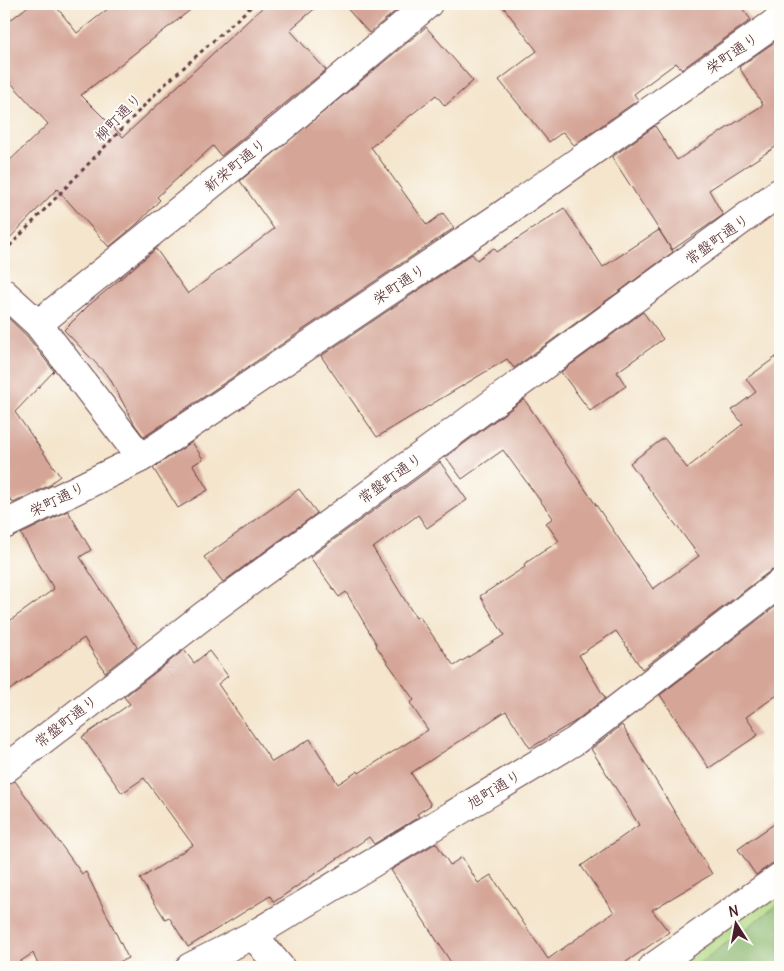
<svg xmlns="http://www.w3.org/2000/svg" width="784" height="971" font-family="Delius,'Klee One',sans-serif">
<style>
.green{fill:#b1d883;stroke:#7e7c57}
.forest{fill:#8cb871;stroke:#6b6c4e}
.building{fill:#d5a698}
.lines{fill:none;stroke-linecap:round;stroke-linejoin:round}
.street-casing{stroke:#643d43;stroke-width:30}
.path{stroke:#643d43;stroke-width:3;stroke-dasharray:4 4;stroke-linecap:butt}
.street{stroke:#fff;stroke-width:28}
.labels{text-anchor:middle;dominant-baseline:central;stroke-width:4;stroke-linejoin:round;paint-order:stroke}
.street-label{font-size:15px;fill:#4a1f2b;stroke:#fdfcf7}
</style>
<rect width="100%" height="100%" fill="#fdfcf7"/>
<filter id="ink" filterUnits="userSpaceOnUse"><feTurbulence type="fractalNoise" baseFrequency=".02" numOctaves="2"/><feDisplacementMap in="SourceGraphic" scale="10" xChannelSelector="R" yChannelSelector="G"/><feConvolveMatrix kernelMatrix="1 2 1 2 8 2 1 2 1" color-interpolation-filters="sRGB"/></filter>
<filter id="wash" filterUnits="userSpaceOnUse"><feTurbulence type="fractalNoise" baseFrequency=".0096" numOctaves="4" result="noise"/><feDisplacementMap in="SourceGraphic" scale="20" xChannelSelector="R" yChannelSelector="G"/><feGaussianBlur stdDeviation="1.12" result="paint"/><feColorMatrix in="noise" values="0 0 0 0 0 0 0 0 0 0 0 0 0 0 0 0 0 1.4 0 .05"/><feComposite in="paint" operator="in"/></filter>
<g filter="url(#wash)">
<rect width="100%" height="100%" fill="#f4e5cc"/>
<path class="green" d="M780,888V967H672Z"/>
<path class="forest" d="M780,903V967H694Z"/>
<g id="blocks">
<path class="building" d="M31,4H54L77,33L114,4H198L81,95L123,137L266,4H320L290,30L326,70L221,156L213,146L157,197L160,200L138,223L109,247L57,189L4,244V166L48,124L4,75V25Z
M343,4H404L369,33Z
M501,4H739L751,20L682,69L676,63L634,94L638,100L574,145L563,132L549,142L499,80L537,51Z
M426,27L473,81L445,106L436,95L371,147L427,225L443,213L454,228L144,437L135,425L109,377L64,330L89,305L156,249L188,294L274,229L240,181Z
M780,38V144L709,190L723,215L672,250L612,157L655,126L677,160L763,105L739,67Z
M564,208L603,267L659,230L673,252L514,368L507,359L377,437L321,356L472,254L477,260L494,248L497,252Z
M643,312L663,339L617,372L626,386L590,411L561,372Z
M4,314L26,335L54,371L15,412L60,476L51,483L52,484L13,503L4,490Z
M780,354V568L770,571L642,669L616,631L579,655L605,698L574,722L530,748L506,711L411,773L431,805L417,814L419,817L374,844L369,837L274,902L270,896L188,947L169,917L165,919L140,879L193,845L144,778L122,793L82,737L130,704L124,697L184,650L194,663L209,651L228,676L218,684L272,762L310,739L338,784L358,771L359,773L428,730L410,703L414,700L376,646L377,645L346,592L339,597L310,557L440,462L467,500L427,528L418,515L373,548L416,618L419,616L454,666L504,635L480,596L525,567L524,564L559,541L546,523L553,518L503,450L462,479L446,457L524,399L653,589L699,556L630,463L664,438L687,468L743,424L732,410L756,392L746,379Z
M192,442L203,459L193,465L208,490L178,508L153,468Z
M299,489L317,513L223,582L204,557Z
M68,511L91,550L80,557L137,647L105,672L84,638L4,694V625L54,589L21,534Z
M780,603V693L746,717L758,735L709,768L660,695Z
M622,725L712,874L652,910L669,932L619,967H454L391,870L436,843L450,865L462,857L478,883L491,875L548,959L614,912L581,866L639,825L591,749Z
M15,781L82,874L86,872L128,958L109,967H39L33,953L12,967H4V785Z
M780,820V862L771,864L756,875L738,849Z"/>
</g>
</g>
<g filter="url(#ink)">
<use href="#blocks" fill-opacity="0" stroke="#643d43" stroke-width="1"/>
<g class="lines">
<g class="street-casing">
<path id="street" d="M4,293L38,324L141,458
M38,324L285,125L428,4
M4,525L141,458L502,215L780,19
M4,770L203,616L780,192
M253,935L280,967
M190,967L253,935L575,741L780,583
M653,967L780,877"/>
</g>
<path class="path" d="M4,252L161,88L254,4"/>
<use href="#street" class="street"/>
</g>
</g>
<g class="labels">
<g class="street-label">
<text transform="translate(732 53) rotate(-35)">栄町通り</text>
<text transform="translate(118 117) rotate(-46)">柳町通り</text>
<text transform="translate(235 165) rotate(-39)">新栄町通り</text>
<text transform="translate(717 239) rotate(-36)">常盤町通り</text>
<text transform="translate(399 284) rotate(-34)">栄町通り</text>
<text transform="translate(390 478) rotate(-36)">常盤町通り</text>
<text transform="translate(57 499) rotate(-26)">栄町通り</text>
<text transform="translate(66 721) rotate(-38)">常盤町通り</text>
<text transform="translate(494 789) rotate(-31)">旭町通り</text>
</g>
</g>
<rect width="784" height="971" fill="none" stroke="#fdfcf7" stroke-width="20"/>
<g transform="translate(736 924) rotate(349)" stroke="#fdfcf7" stroke-width="4" paint-order="stroke">
<path d="M0-4L9 19L0 12L-9 19Z" fill="#4a1f2b"/>
<text y="-8" font-size="14" font-weight="bold" text-anchor="middle" fill="#4a1f2b">N</text>
</g>
</svg>
